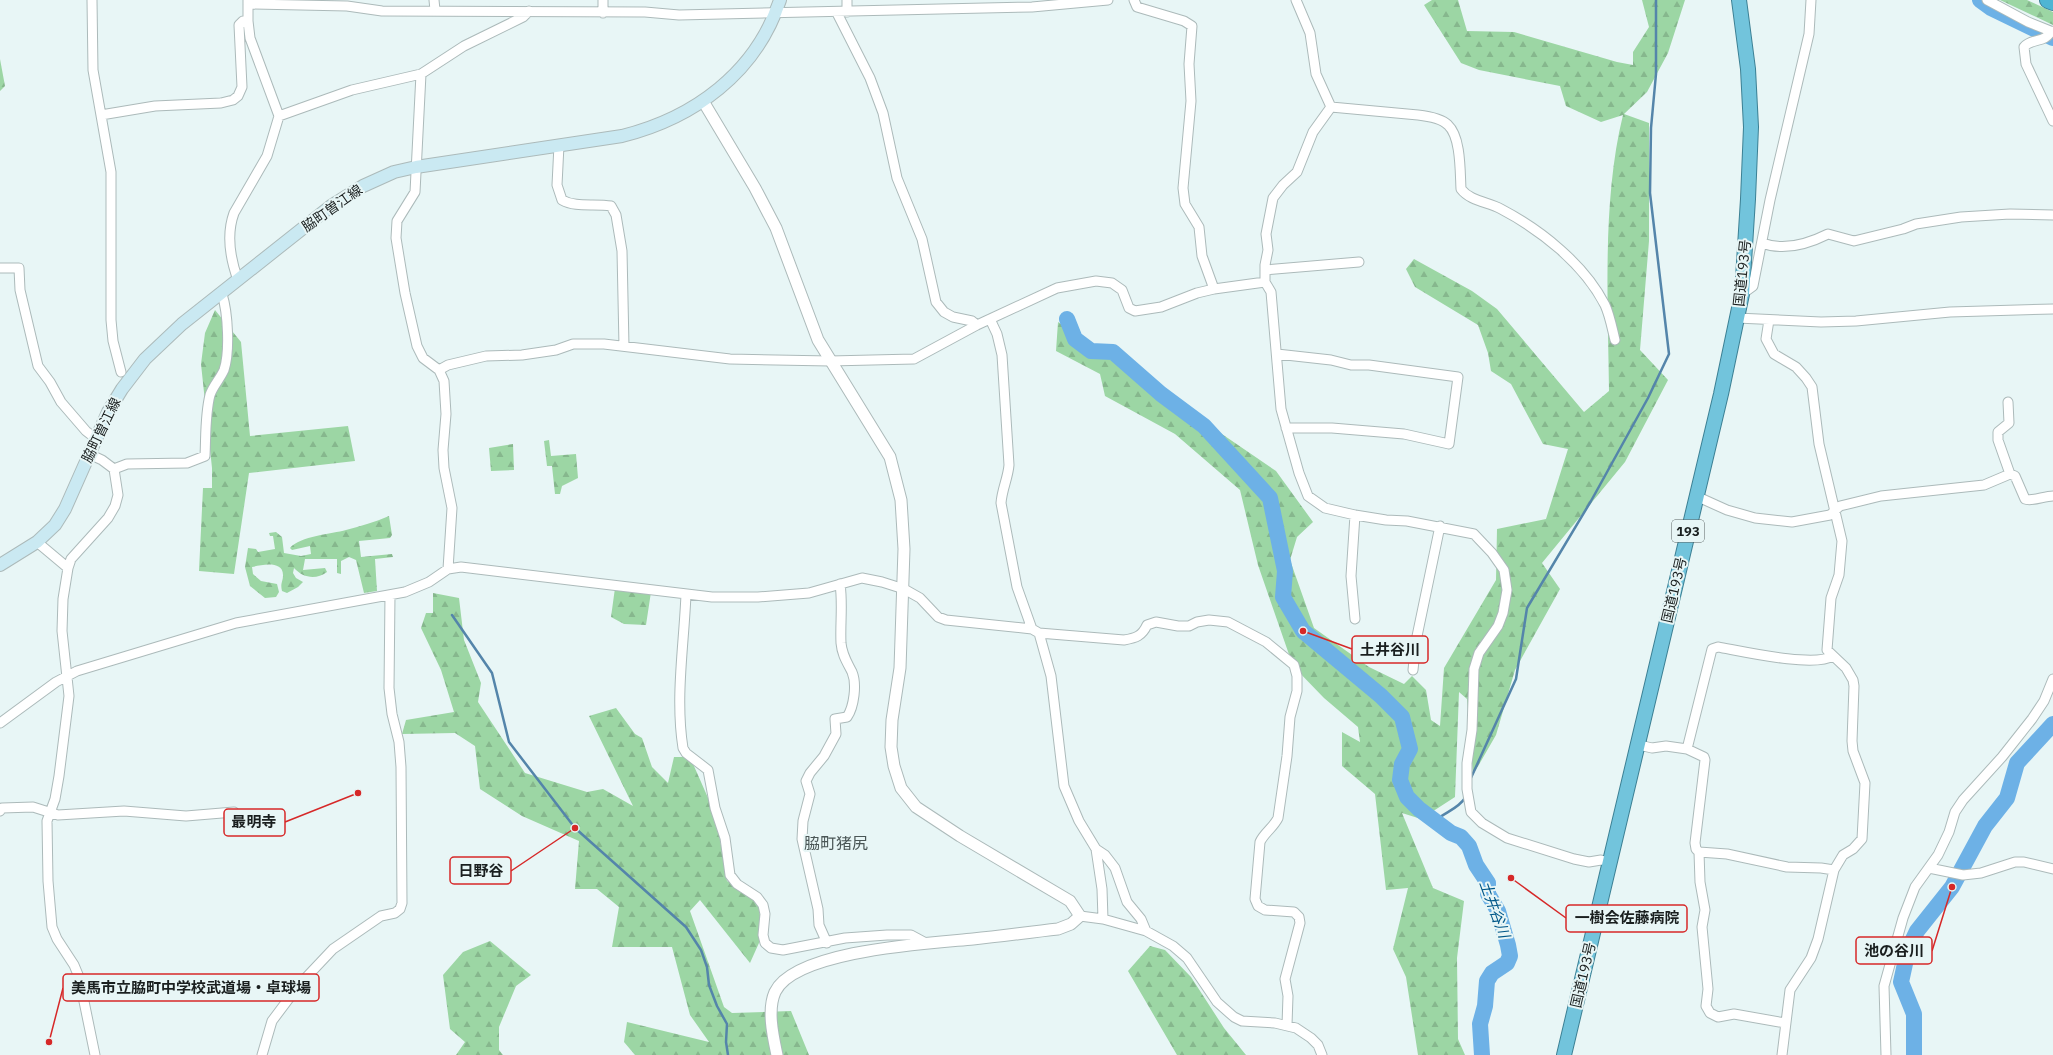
<svg xmlns="http://www.w3.org/2000/svg" width="2053" height="1055" font-family="'IBM Plex Sans','Noto Sans JP',sans-serif">
<style>
.forest{fill:url(#forest-firs)}
.lines{fill:none;stroke-linecap:round;stroke-linejoin:round}
.stream{stroke:#5485aa;stroke-width:2.5}
.river{stroke:#6db1e6;stroke-width:16}
.minor-casing{stroke:#acbaba;stroke-width:11}
.tertiary-casing{stroke:#acbaba;stroke-width:13}
.secondary-casing{stroke:#acbaba;stroke-width:14}
.trunk-casing{stroke:#3c8094;stroke-width:16}
.motorway-casing{stroke:#3c8094;stroke-width:18}
.minor{stroke:#fff;stroke-width:9}
.tertiary{stroke:#fff;stroke-width:11}
.secondary{stroke:#cae9f2;stroke-width:12}
.trunk{stroke:#72c4dc;stroke-width:14}
.motorway{stroke:#4eb5d3;stroke-width:16}
.labels{text-anchor:middle;dominant-baseline:central;stroke-width:4;stroke-linejoin:round;paint-order:stroke}
.shield{fill:#e8f6f6;stroke:#586060;stroke-width:1}
.shield-label{font-size:13px;font-weight:bold;fill:#1a1f1f}
.street-label{font-size:14px;fill:#1a1f1f;stroke:#e8f6f6}
.water-label{font-size:15px;font-style:italic;fill:#005788;stroke:#e8f6f6}
.quarter-label{font-size:16px;fill:#4a5656;stroke:#e8f6f6}
.leader{fill:none;stroke:#d62828;stroke-width:1.5}
.callout-dot{fill:#d62828;stroke:#e8f6f6;stroke-width:1.5}
.callout{fill:#e8f6f6;stroke:#d62828;stroke-width:1.5}
.callout-label{font-size:15px;text-anchor:middle;font-weight:bold;fill:#1a1f1f}
</style>
<defs>
<pattern id="forest-firs" width="22" height="20" patternUnits="userSpaceOnUse"><rect width="22" height="20" fill="#9cd6a4"/><path d="M5 1l3.5 6h-7zM16 11l3.5 6h-7z" fill="#86b78d"/></pattern>
</defs>
<rect width="100%" height="100%" fill="#e8f6f6"/>
<path class="forest" d="M1432,0H1458L1467,31L1514,32L1617,62L1633,65V52L1649,27L1642,0H1685L1668,53L1647,92L1624,114L1649,123V241L1640,350L1668,380L1625,462L1542,563L1560,589L1515,670L1496,735L1473,775L1467,699L1459,692L1455,797L1421,819L1402,813L1433,888L1464,901L1457,958L1458,1039L1465,1055H1418L1406,977L1393,949L1408,888L1386,890L1375,794L1342,766V732L1360,742L1358,727L1324,698L1293,666L1258,565L1240,490L1175,434L1105,396L1100,374L1056,351L1058,322L1276,471L1313,522L1297,537L1290,560L1314,628L1369,667L1404,684L1412,676L1426,690L1431,720L1440,726L1444,668L1496,580L1497,529L1546,519L1568,449L1543,444L1511,384L1491,371L1488,353L1478,325L1415,287L1406,269L1414,259L1472,291L1497,309L1584,412L1609,391C1608,303 1602,200 1623,115L1601,122L1566,106L1560,86L1479,70L1461,63L1424,5Z
M2000,0H2027L2053,12V25Z
M0,59L5,86L0,91Z
M215,310L241,342L250,436L348,426L355,461L249,473L234,574L199,571L203,488H212V468L201,364L205,333Z
M549,440L551,456L576,454L578,478L562,486L560,494H555L552,466H547L544,441Z
M513,444L514,470L491,471L489,448Z
M389,516L392,535L390,538L359,541L361,557L392,554L393,557L375,559L377,591L364,593L356,560L349,557L341,561V574L337,573V559H305L303,570L325,568L327,572C316,580 303,578 294,568L293,573L296,578L303,582L298,587L287,593L282,591C280,583 283,582 283,575C283,560 261,565 252,567L253,574L261,581L277,584L279,592L276,597L265,598L250,586L245,567L248,548L256,549L258,552L275,549L273,536H270L269,533L276,532L282,537L284,553L301,556L311,554L310,546L292,550L290,548C300,536 332,534 346,530C361,526 375,522 389,516Z
M615,588L651,592L646,625L624,624L611,617Z
M433,593L459,598L464,640L481,683L478,702L525,773L587,792L603,789L633,806L589,716L616,708L635,734L642,738L652,767L668,783L674,757H690L716,816L727,881L757,896L763,934L750,963L700,900L690,911L724,1007L732,1013L791,1011L809,1055H635L624,1042L627,1022L709,1042L690,1015L672,947H612L619,907L597,889H575L579,841L522,816L480,789L475,746L455,733L402,734L406,720L454,712L441,670L421,628L426,613H433Z
M490,941L531,975L516,986L499,1027V1050L503,1055H456L465,1042L450,1029L443,975L463,952Z
M1150,946L1165,950L1191,977L1224,1028L1246,1055H1177L1128,971Z"/>
<g class="lines">
<path class="stream" d="M452,615L492,673L509,742L575,828L686,927L701,950L707,967L709,985L717,1006L727,1024L726,1042L728,1055
M1470,780L1516,679L1527,608L1591,501L1648,398L1669,354L1650,193L1651,128L1656,74V0
M1435,821C1445,812 1458,809 1465,798"/>
<path class="river" d="M1980,0L1991,8L2053,38
M1067,319L1075,339L1091,351L1113,352L1161,394L1204,426L1270,498L1285,571L1283,597L1303,631L1381,696L1402,717L1410,749L1402,764L1400,780L1407,797L1419,809L1451,833L1461,837L1469,846L1476,865L1488,883V894L1498,911L1508,945L1510,956L1507,963L1492,973L1487,981L1485,1006L1480,1024L1482,1055
M1914,1055V1014L1901,982L1908,950L1917,931L1952,887L1985,826L2007,798L2017,763L2053,724"/>
<g class="minor-casing">
<path id="minor" d="M92,0L93,70L111,172V320L113,341L121,372
M434,0L435,10
M603,0V13
M847,0V12
M1134,0L1137,7L1184,21L1192,26L1189,64L1191,101L1183,188L1185,204L1199,227L1202,256L1214,289
M1296,0L1310,33L1316,74L1331,107
M1987,0L2028,22L2053,32
M248,4L347,6L382,11L645,12L679,15L1032,7L1108,0
M837,13L870,78L883,113L897,178L922,239L936,302L944,312L953,317L972,321L977,325
M2051,31C2046,43 2031,38 2024,47L2026,64L2053,121
M421,74L415,192L397,221L396,238L405,293L417,346L423,358L439,370L444,381L446,414L443,450L444,468L452,508L448,569
M1331,107L1313,132L1297,172L1283,185L1273,198L1266,234L1268,250L1265,265V282L1271,292L1281,409L1299,473L1308,496L1325,508L1355,515L1386,520L1407,521L1474,534L1492,553L1504,570L1507,590L1503,613L1498,626L1479,653L1474,669L1472,730L1467,763V789L1471,812L1482,823L1507,838L1574,859L1589,862L1601,860L1609,862
M1331,107L1418,115C1427,116 1441,118 1448,125C1461,137 1460,171 1461,189C1470,201 1488,202 1501,209C1541,230 1584,264 1605,305C1610,316 1612,328 1615,340
M101,115L155,106L221,103L233,100L238,96L242,87L239,25L243,21H248
M279,116L352,90L421,74L464,46L523,17L529,11
M559,145L557,185L562,200C576,208 595,203 611,206L616,215L622,251L624,346
M1762,243C1783,251 1808,244 1828,234L1854,241L1903,229L1916,224L1961,217L2010,214L2053,215
M0,268H19L20,290L38,366L50,382L61,402L86,431L95,438
M1265,270L1359,262
M238,280C230,258 226,235 234,213L267,156L279,116L250,38L248,21V0
M1742,294L1753,286L1770,200L1809,34L1811,0
M1737,318L1821,322L1856,321L1950,312L2053,309
M990,319L997,334L1002,355L1009,465C1008,478 1002,489 1001,503L1017,587L1032,629
M1769,320L1766,339L1774,354L1796,367L1806,378L1812,387L1819,444L1842,541L1839,575L1831,598L1827,650L1846,668L1853,680L1854,686L1852,741L1853,751L1865,783L1862,839L1853,849L1843,855L1834,870L1818,939L1811,958L1790,990L1782,1055
M1277,354L1331,360L1351,365H1369L1458,377L1449,444L1404,434L1332,428H1286
M439,370L448,365L486,356L522,355L556,350L573,344H604L730,359L830,361L914,359L977,325L1057,288L1096,281L1112,283L1122,290L1129,308L1135,311L1161,307L1197,293L1214,289L1265,282
M2008,402L2009,423L1998,432V440L2010,474
M89,454L102,460L114,469L118,495L115,506L108,518L71,559L68,568L63,599L62,631L69,696L59,776L55,799L47,821L48,881L52,927L57,939L74,965L79,977L95,1055
M114,469L127,464L187,463L205,456C206,436 205,415 210,395C213,386 220,379 224,370C230,352 228,313 222,294
M1696,496L1727,510L1755,518L1792,522L1830,515L1840,506L1881,496L1984,485L2010,474L2015,476L2025,499C2032,502 2044,496 2053,496
M37,542L68,568
M686,594C684,645 675,698 683,748L686,753L708,770L715,808L725,838L730,875L737,884L757,897L763,905L765,914L763,935L765,943L771,948L783,950L845,938L887,935H911L924,942
M1355,619L1351,576L1355,515
M1039,633L1124,640C1136,638 1142,636 1147,625L1156,622L1178,626H1189L1197,622L1209,620L1228,622L1266,642L1294,665L1297,676V691L1290,717L1287,756L1278,818C1273,828 1264,833 1260,842L1255,899L1258,906L1265,910L1294,912L1299,917L1300,923L1285,979L1288,996L1287,1025
M1413,670L1416,641L1440,526
M0,723L56,682L77,671L236,623L405,592L429,582L448,569L461,567L712,597H758L809,593L862,578L882,582L904,589L920,598L938,617L946,620L1032,629L1039,633L1051,676L1064,786L1079,821L1096,849L1105,855L1115,868L1127,902L1141,919L1146,931L1173,946L1187,958L1217,1002L1234,1017L1242,1021L1275,1023L1296,1028L1311,1038L1318,1045L1322,1055
M1639,745L1652,748L1666,746L1687,749L1712,649L1718,647C1741,651 1815,668 1832,656
M1687,749L1704,757L1705,760L1695,843L1696,849L1699,852
M0,811L2,808L33,807L58,815L124,811L186,816L234,812
M1096,849L1102,889L1103,919
M1929,868L1963,875L1981,873L2015,862H2024L2053,869
M1080,916L1103,919L1146,931
M827,943L819,925L818,909L802,839L803,821L810,794L806,781L810,773L824,756L836,734L835,719L847,717C854,707 857,684 852,672C847,662 842,655 841,643C840,623 843,604 840,584
M1785,1023L1734,1014L1718,1017L1710,1013L1706,1006L1708,989L1702,927L1705,910L1700,882L1699,852L1727,854L1787,867L1821,868L1834,870
M262,1055L272,1021L299,985L333,949L381,916L395,913L400,909L402,903L401,767L399,742L392,714L389,688L390,595
M1886,1055L1884,986L1903,918L1915,887L1938,855L1949,832L1955,812L1963,800L2002,757L2032,719L2044,701L2053,679"/>
</g>
<g class="tertiary-casing">
<path id="tertiary" d="M703,101L755,188L776,228L818,340L890,457L901,500L904,549L900,668L892,720L891,747L894,766L901,788L916,807L960,836L1070,901L1080,916L1071,924L1058,929C1030,932 1002,936 973,939C932,943 795,950 775,992C767,1010 773,1036 777,1055"/>
</g>
<g class="secondary-casing">
<path id="secondary" d="M0,565L37,542L55,525L65,509L108,412L122,389L145,359L182,324L331,206L363,186L394,172L416,167L622,136C694,118 756,73 780,0"/>
</g>
<g class="trunk-casing">
<path id="trunk" d="M1564,1055L1721,394L1742,294L1748,199L1751,127L1748,69L1739,0"/>
</g>
<g class="motorway-casing">
<path id="motorway" d="M2048,0L2053,2"/>
</g>
<use href="#minor" class="minor"/>
<use href="#tertiary" class="tertiary"/>
<use href="#secondary" class="secondary"/>
<use href="#trunk" class="trunk"/>
<use href="#motorway" class="motorway"/>
</g>
<g class="labels">
<rect class="shield" x="1672" y="520" width="32" height="22" rx="3"/>
<g class="shield-label">
<text x="1688" y="531">193</text>
</g>
<g class="street-label">
<text transform="translate(332 208) rotate(-35)">脇町曽江線</text>
<text transform="translate(1742 273) rotate(-84)">国道193号</text>
<text transform="translate(101 430) rotate(-64)">脇町曽江線</text>
<text transform="translate(1674 590) rotate(-77)">国道193号</text>
<text transform="translate(1583 975) rotate(-77)">国道193号</text>
</g>
<g class="water-label">
<text transform="translate(1495 909) rotate(70)">土井谷川</text>
</g>
<g class="quarter-label">
<text x="836" y="843">脇町猪尻</text>
</g>
</g>
<path class="leader" d="M1303 631L1352 649M358 793L285 822M575 828L511 871M1511 878L1566 918M1952 887L1932 951M49 1042L63 988"/>
<g class="callout-dot">
<circle cx="1303" cy="631" r="4"/>
<circle cx="358" cy="793" r="4"/>
<circle cx="575" cy="828" r="4"/>
<circle cx="1511" cy="878" r="4"/>
<circle cx="1952" cy="887" r="4"/>
<circle cx="49" cy="1042" r="4"/>
</g>
<g class="callout">
<rect x="1352" y="636" width="76" height="27" rx="4"/>
<rect x="224" y="809" width="61" height="27" rx="4"/>
<rect x="450" y="857" width="61" height="27" rx="4"/>
<rect x="1566" y="905" width="121" height="27" rx="4"/>
<rect x="1856" y="937" width="76" height="27" rx="4"/>
<rect x="63" y="974" width="256" height="27" rx="4"/>
</g>
<g class="callout-label">
<text x="1390" y="655">土井谷川</text>
<text x="254" y="827">最明寺</text>
<text x="481" y="876">日野谷</text>
<text x="1627" y="923">一樹会佐藤病院</text>
<text x="1894" y="956">池の谷川</text>
<text x="191" y="993">美馬市立脇町中学校武道場・卓球場</text>
</g>
</svg>
